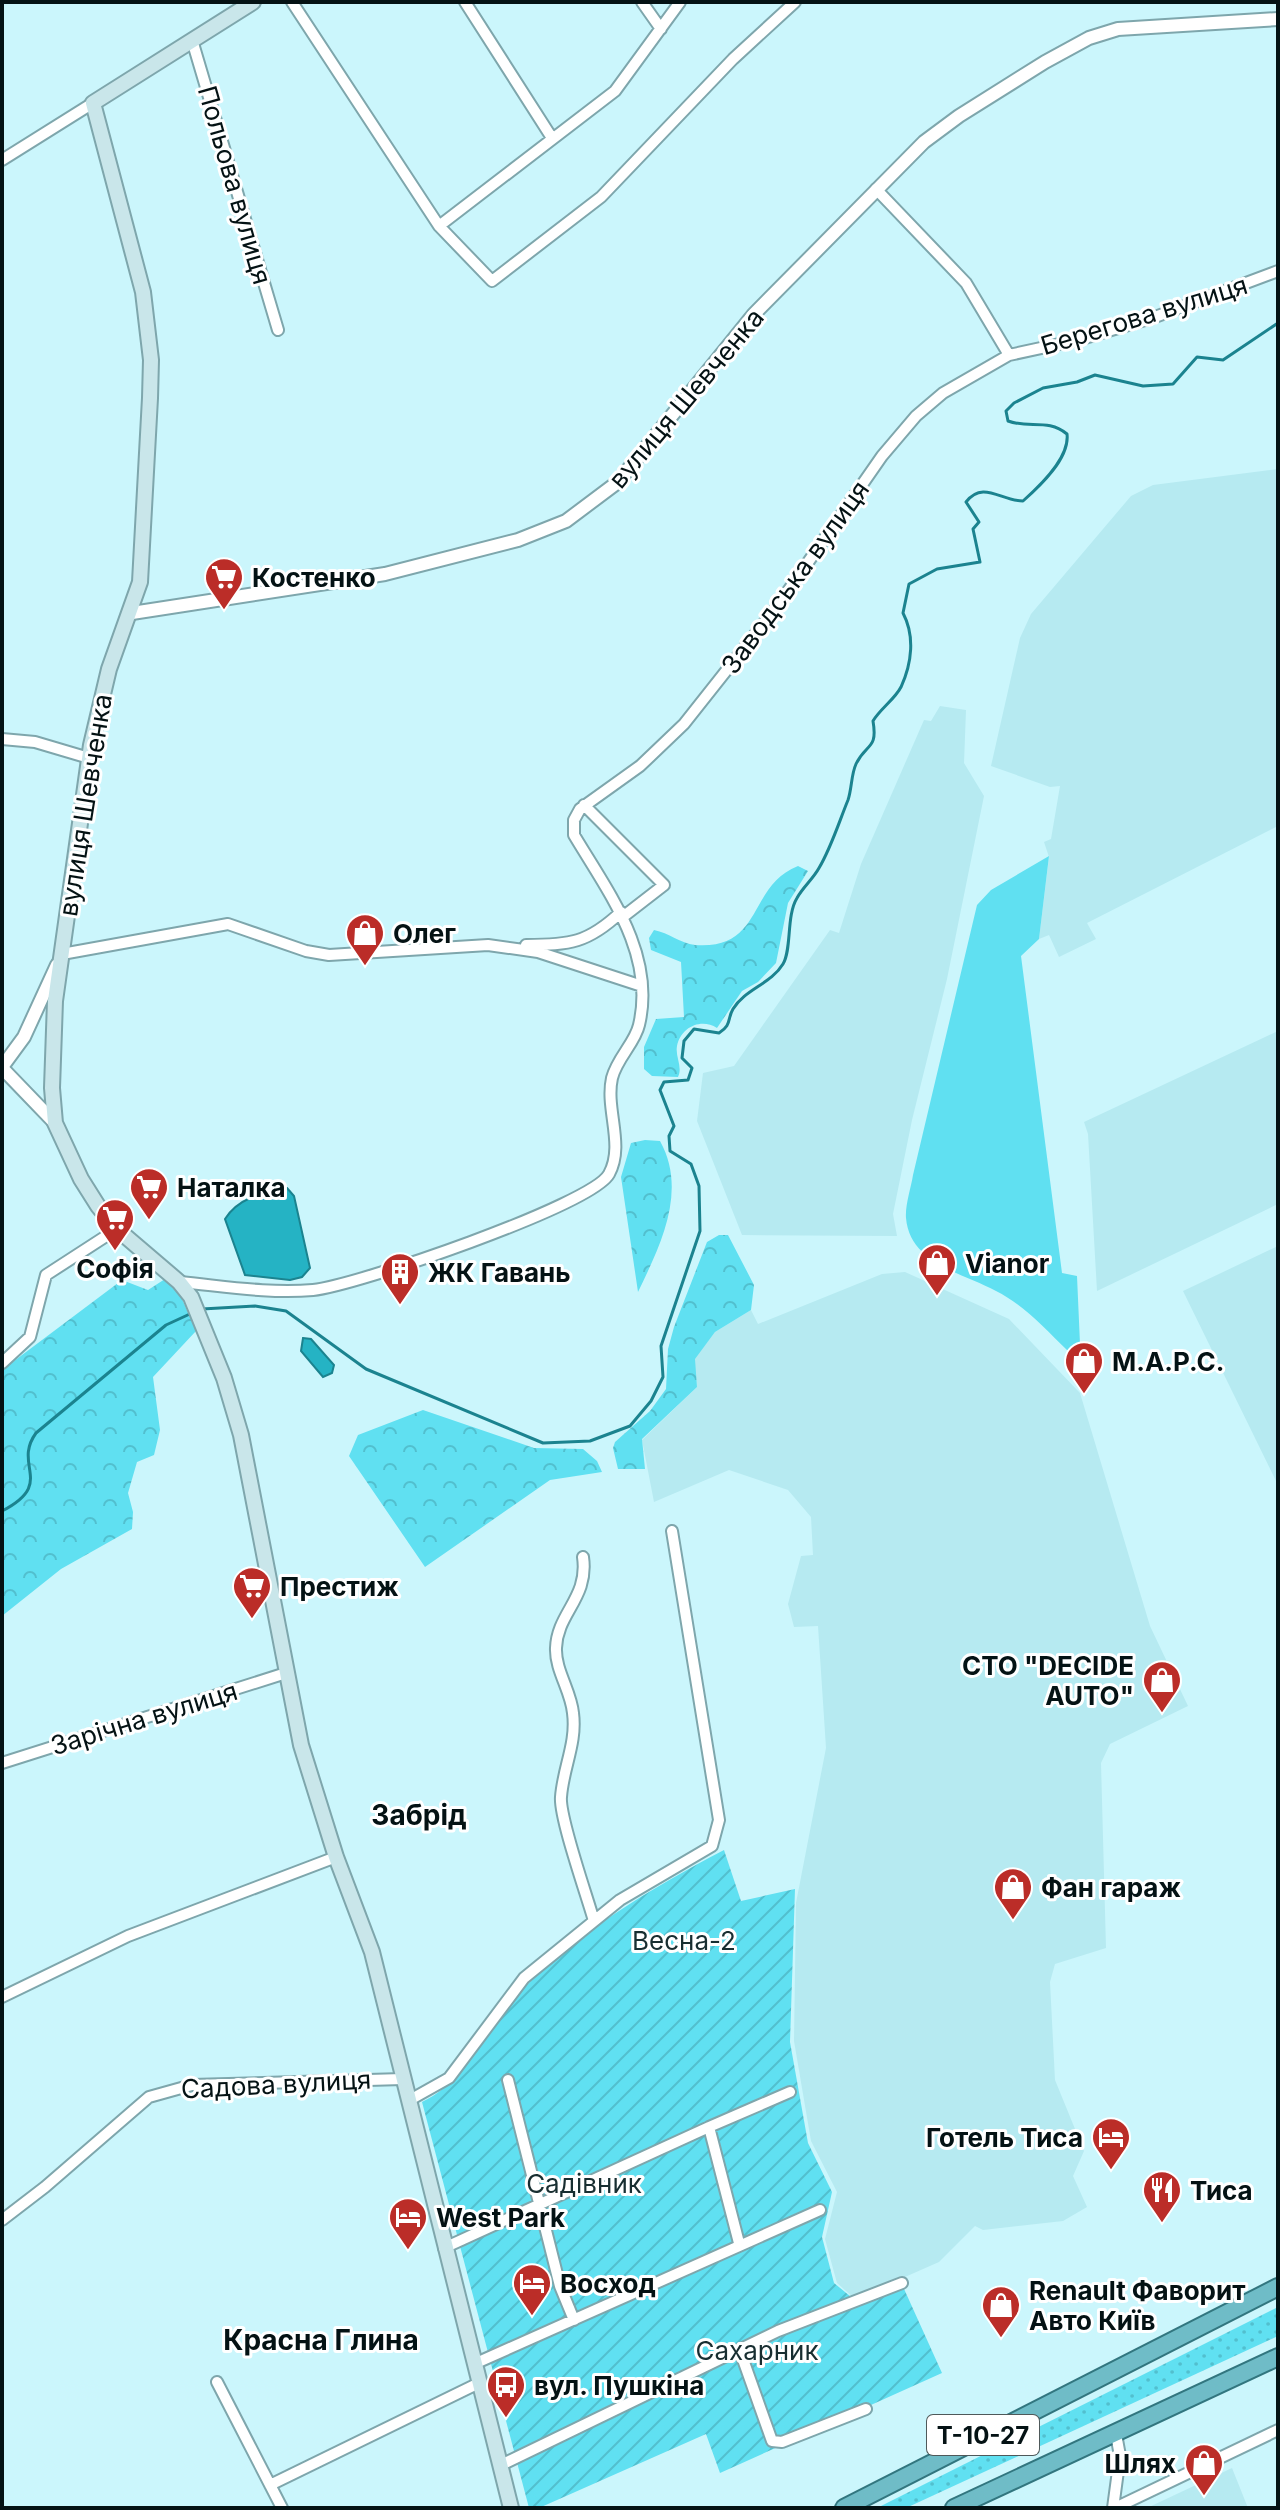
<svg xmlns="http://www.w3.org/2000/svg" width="1280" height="2510" font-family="Inter,sans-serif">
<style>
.built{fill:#b6eaf1}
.grass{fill:url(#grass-dots)}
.forest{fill:url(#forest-crowns)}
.park{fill:#60e0f1}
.garden{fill:url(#garden-furrows)}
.water{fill:#25b3c4;stroke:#1b838f;stroke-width:2}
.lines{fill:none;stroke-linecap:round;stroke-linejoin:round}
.stream{stroke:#1b838f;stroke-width:3}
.minor-casing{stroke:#7ea6ac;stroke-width:14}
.tertiary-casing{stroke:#7ea6ac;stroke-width:16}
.secondary-casing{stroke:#7ea6ac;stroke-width:18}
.trunk-casing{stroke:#32767f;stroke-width:20}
.minor{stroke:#fff;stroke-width:10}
.tertiary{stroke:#fff;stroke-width:12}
.secondary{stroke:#c9e6ea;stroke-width:14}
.trunk{stroke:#6fbcc7;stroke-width:16}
.labels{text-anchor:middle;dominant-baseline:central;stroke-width:6;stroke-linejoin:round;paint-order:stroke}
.shield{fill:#fff;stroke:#4f595a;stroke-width:2}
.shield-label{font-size:24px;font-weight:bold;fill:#041214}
.street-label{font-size:26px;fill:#041214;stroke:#fff}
.poi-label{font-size:26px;font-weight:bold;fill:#041214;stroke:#fff;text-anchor:start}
.park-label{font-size:26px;fill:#182e31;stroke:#fff}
.neighbourhood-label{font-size:28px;font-weight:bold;fill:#041214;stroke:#fff}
</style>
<defs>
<pattern id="grass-dots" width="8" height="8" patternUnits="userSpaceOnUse" patternTransform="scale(2)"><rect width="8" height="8" fill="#60e0f1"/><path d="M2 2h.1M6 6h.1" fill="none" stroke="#52bfce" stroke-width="1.8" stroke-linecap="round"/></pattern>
<pattern id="forest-crowns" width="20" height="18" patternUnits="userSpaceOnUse" patternTransform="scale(2)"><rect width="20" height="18" fill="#60e0f1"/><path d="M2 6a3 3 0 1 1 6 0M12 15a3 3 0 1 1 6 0" fill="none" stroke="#52bfce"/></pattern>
<pattern id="garden-furrows" width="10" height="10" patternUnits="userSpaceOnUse" patternTransform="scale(2)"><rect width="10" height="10" fill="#60e0f1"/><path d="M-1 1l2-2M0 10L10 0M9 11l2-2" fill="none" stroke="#52bfce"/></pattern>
</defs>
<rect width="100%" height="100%" fill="#cbf6fc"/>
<path class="built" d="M1278,469V826L1087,923L1096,939L1059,957L1049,935L1039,939L1049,857L1044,842L1051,839L1060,786L1050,787L991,766L1020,638L1031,614L1131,496L1153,485Z
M940,706L966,710L964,763L984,796L947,979L912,1120L893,1214L897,1236L742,1235L697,1121L703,1073L734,1066L830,930L839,933L861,864L924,720L931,721Z
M1278,1031V1204L1097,1291L1088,1134L1084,1122Z
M1278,1246V1485L1183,1291Z
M905,1272L1009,1319L1080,1393L1150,1626L1188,1706L1110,1744L1101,1763L1106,1948L1055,1964L1050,1982L1055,2080L1084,2151L1073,2176L1087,2207L1063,2221L983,2230L975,2226L939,2262L855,2299L837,2283L825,2239L837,2192L811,2141L794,2041L796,1903L826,1748L818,1626L794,1627L788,1604L801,1556L813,1555L811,1517L788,1490L729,1470L654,1502L642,1440L697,1387L694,1359L715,1332L751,1310L758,1324L882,1274Z
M1232,2468L1248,2508H1147Z"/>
<path class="grass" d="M1278,2307V2336L906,2508H877Z"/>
<path class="forest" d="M798,866L808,871L788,903L776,963L758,982L742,991L717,1028C701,1018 681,1027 677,1046C675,1057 683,1067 678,1077L652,1076L644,1069V1047L656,1019L684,1017L681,962L651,950L649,938L654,930C669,933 680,943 695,945C764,950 747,886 798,866Z
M645,1140L660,1141C688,1191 660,1246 638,1292L621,1177L631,1143Z
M719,1235H728L754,1285L751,1310L715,1332L695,1359L697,1387L642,1439L645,1469H618L613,1448L615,1442L650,1411L666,1389L668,1349L674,1327L707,1242Z
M165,1279L179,1292L196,1331L153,1377L160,1430L154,1455L137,1462L128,1493L133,1512L132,1529L61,1569L2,1616V1370L122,1280L148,1290Z
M423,1410L534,1448L583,1449L597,1461L602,1472L550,1480L425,1567L349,1456L358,1435Z"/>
<path class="park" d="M1049,856L1039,939L1021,956L1062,1273L1077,1276L1080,1344L1072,1351L1067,1350C1045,1329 1024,1305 996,1291C963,1273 910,1264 906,1218C905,1205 911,1188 913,1175L977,905L991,890Z"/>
<path class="garden" d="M724,1850L741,1901L795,1889L790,2042L808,2143L832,2192L822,2237L834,2283L856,2301L900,2280L942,2373L720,2473L706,2434L539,2508H529L422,2102C468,2080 484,2029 519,1993C577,1932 650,1889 724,1850Z"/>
<path class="water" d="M287,1188L294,1196L310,1268L302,1277L290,1280L245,1275L225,1219C239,1197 263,1193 287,1188Z
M303,1338L311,1339L334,1365L332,1373L323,1377L301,1351Z"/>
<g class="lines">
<path class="stream" d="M202,1309L255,1306L286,1311L366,1369L543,1443L590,1441L630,1426L651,1401L663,1377L661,1346L700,1231L699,1186L691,1164L670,1151L669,1136L674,1126L660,1090L664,1082L688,1080L692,1068L682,1058L684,1041L694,1029L719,1033C732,1025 727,1019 733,1009C745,989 771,984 783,964C792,949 786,916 797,898C803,887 813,879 819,868C831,848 839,822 848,800C852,788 851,775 856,764C866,743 878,750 873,721C880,709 895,699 901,687C912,663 915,636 903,613L909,584L937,569L980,562L973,529L979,522L966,502C983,480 1001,501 1023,501C1040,486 1070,458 1067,434C1048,418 1029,429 1008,421L1006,411L1014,403L1043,388L1077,382L1095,375L1143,386L1173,384L1197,357L1223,360L1278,323
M2,1511C56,1483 12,1466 36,1433L166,1325L192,1313"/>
<g class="minor-casing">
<path id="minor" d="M292,2L439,226L492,281L601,197L733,59L795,2
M465,2L552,138
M642,2L661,29
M192,40L278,330
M2,160L93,103
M876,189L966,283L1009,355
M439,226L615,91L680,2
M2,739L35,742L89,758
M584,805L664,885L624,916
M526,945C570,945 588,943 621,912
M62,954L228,924L306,951L329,955L488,945L538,952L642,986
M179,1282C223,1286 269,1294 313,1290C355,1286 592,1205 609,1174C625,1145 605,1109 612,1078C617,1058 635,1043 639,1025C656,954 608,892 574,835V820L580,809L640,766L684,724L779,604L882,456L916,416L943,393L1009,355L1078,340L1155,317L1278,271
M2,1363L30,1337L46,1275L117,1229
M583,1557C589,1598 557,1613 556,1648C555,1670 571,1691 573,1713C577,1743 563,1768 561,1797C559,1817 587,1896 594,1921
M2,1763L286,1673
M2,1997L128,1936L336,1857
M508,2080L560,2286L574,2320
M408,2101L449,2078L524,1978L620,1900L712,1846L719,1820L672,1531
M709,2127L790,2092
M2,2220L45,2187L149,2097L192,2085L403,2079
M444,2248L709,2127L739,2243
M740,2351L772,2441L782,2442L866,2409
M474,2364L820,2210
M217,2382L282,2508
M501,2465L778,2331L902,2283
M270,2485L479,2383
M1113,2508L1120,2456L1116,2434
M1115,2508L1278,2430"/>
</g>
<g class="tertiary-casing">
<path id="tertiary" d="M132,613L385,574L518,540L566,521L618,482L754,314L924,142L959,116L1045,62L1089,38L1118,29L1278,19
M2,1067L24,1037L57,965
M2,1068L55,1123"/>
</g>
<g class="secondary-casing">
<path id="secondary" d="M253,2L93,103L143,292L151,360L150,398L140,582L109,669L91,745L55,1001L52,1088L55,1123L81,1179L98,1206L117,1229L179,1282L191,1297L224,1378L241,1435L301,1745L336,1857L372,1952L511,2508"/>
</g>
<g class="trunk-casing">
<path id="trunk" d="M844,2508L1278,2287
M954,2508L1278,2357"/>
</g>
<use href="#minor" class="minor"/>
<use href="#tertiary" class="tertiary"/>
<use href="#secondary" class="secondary"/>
<use href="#trunk" class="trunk"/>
</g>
<defs>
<g id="supermarket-pin" transform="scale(2)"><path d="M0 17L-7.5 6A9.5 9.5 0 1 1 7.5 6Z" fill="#bb2d28" stroke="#fff"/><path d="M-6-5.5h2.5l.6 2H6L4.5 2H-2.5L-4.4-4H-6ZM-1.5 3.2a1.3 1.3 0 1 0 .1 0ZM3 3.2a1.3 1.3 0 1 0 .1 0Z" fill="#fff"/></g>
<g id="shop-pin" transform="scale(2)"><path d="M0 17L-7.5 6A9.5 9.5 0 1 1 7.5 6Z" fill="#bb2d28" stroke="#fff"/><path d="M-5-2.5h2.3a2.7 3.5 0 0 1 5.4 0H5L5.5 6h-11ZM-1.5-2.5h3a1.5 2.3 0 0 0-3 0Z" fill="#fff"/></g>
<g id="building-pin" transform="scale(2)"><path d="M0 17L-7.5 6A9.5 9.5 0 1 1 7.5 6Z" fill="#bb2d28" stroke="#fff"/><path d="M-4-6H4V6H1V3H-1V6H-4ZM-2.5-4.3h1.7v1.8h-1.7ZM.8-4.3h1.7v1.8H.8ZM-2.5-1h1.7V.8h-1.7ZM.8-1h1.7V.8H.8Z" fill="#fff"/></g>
<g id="hotel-pin" transform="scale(2)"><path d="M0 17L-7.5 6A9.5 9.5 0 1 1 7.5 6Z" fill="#bb2d28" stroke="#fff"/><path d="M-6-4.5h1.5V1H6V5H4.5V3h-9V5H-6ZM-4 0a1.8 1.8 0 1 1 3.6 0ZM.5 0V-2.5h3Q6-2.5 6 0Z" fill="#fff"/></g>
<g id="restaurant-pin" transform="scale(2)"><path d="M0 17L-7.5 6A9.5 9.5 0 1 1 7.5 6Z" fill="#bb2d28" stroke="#fff"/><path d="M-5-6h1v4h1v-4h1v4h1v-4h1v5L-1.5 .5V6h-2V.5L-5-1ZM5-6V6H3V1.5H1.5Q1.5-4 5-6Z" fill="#fff"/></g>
<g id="bus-pin" transform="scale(2)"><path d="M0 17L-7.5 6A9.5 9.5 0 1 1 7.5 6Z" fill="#bb2d28" stroke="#fff"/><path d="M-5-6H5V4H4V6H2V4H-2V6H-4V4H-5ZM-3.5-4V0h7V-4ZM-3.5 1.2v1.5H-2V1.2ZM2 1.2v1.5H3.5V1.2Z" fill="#fff"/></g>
</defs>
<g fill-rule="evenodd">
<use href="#supermarket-pin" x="224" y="577"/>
<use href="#shop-pin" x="365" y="933"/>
<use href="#supermarket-pin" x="149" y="1187"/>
<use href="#supermarket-pin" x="115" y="1218"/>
<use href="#shop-pin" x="937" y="1263"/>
<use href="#building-pin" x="400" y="1272"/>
<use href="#shop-pin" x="1084" y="1361"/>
<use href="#supermarket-pin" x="252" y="1586"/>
<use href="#shop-pin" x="1162" y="1680"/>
<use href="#shop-pin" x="1013" y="1887"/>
<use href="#hotel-pin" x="1111" y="2137"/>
<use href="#restaurant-pin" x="1162" y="2190"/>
<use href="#hotel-pin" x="408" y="2217"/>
<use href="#hotel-pin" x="532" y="2283"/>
<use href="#shop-pin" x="1001" y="2305"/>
<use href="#bus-pin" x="506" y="2385"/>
<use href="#shop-pin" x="1204" y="2463"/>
</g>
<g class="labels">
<rect class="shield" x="927" y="2415" width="112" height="40" rx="6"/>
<g class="shield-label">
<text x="983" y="2435">Т-10-27</text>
</g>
<g class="street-label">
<text transform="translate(235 185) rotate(74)">Польова вулиця</text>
<text transform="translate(1144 315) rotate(-17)">Берегова вулиця</text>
<text transform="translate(686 398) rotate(-50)">вулиця Шевченка</text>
<text transform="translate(795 577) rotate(-54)">Заводська вулиця</text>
<text transform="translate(85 805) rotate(-81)">вулиця Шевченка</text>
<text transform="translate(144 1718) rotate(-17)">Зарічна вулиця</text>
<text transform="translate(276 2084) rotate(-3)">Садова вулиця</text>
</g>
<g class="poi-label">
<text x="252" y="577">Костенко</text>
<text x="393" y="933">Олег</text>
<text x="177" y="1187">Наталка</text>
<text x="965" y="1263">Vianor</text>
<text x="115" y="1268" text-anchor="middle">Софія</text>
<text x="428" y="1272">ЖК Гавань</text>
<text x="1112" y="1361">М.А.Р.С.</text>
<text x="280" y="1586">Престиж</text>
<text x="1134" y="1665" text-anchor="end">СТО "DECIDE<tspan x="1134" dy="30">AUTO"</tspan></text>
<text x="1041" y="1887">Фан гараж</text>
<text x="1083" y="2137" text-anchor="end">Готель Тиса</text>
<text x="1190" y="2190">Тиса</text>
<text x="436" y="2217">West Park</text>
<text x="560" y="2283">Восход</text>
<text x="1029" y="2290">Renault Фаворит<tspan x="1029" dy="30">Авто Київ</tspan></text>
<text x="534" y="2385">вул. Пушкіна</text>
<text x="1176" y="2463" text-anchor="end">Шлях</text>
</g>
<g class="park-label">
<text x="684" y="1940">Весна-2</text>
<text x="584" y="2183">Садівник</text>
<text x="757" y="2350">Сахарник</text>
</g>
<g class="neighbourhood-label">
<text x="419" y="1815">Забрід</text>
<text x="321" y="2340">Красна Глина</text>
</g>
</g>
<rect width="1280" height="2510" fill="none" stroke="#041214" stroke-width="8"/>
</svg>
